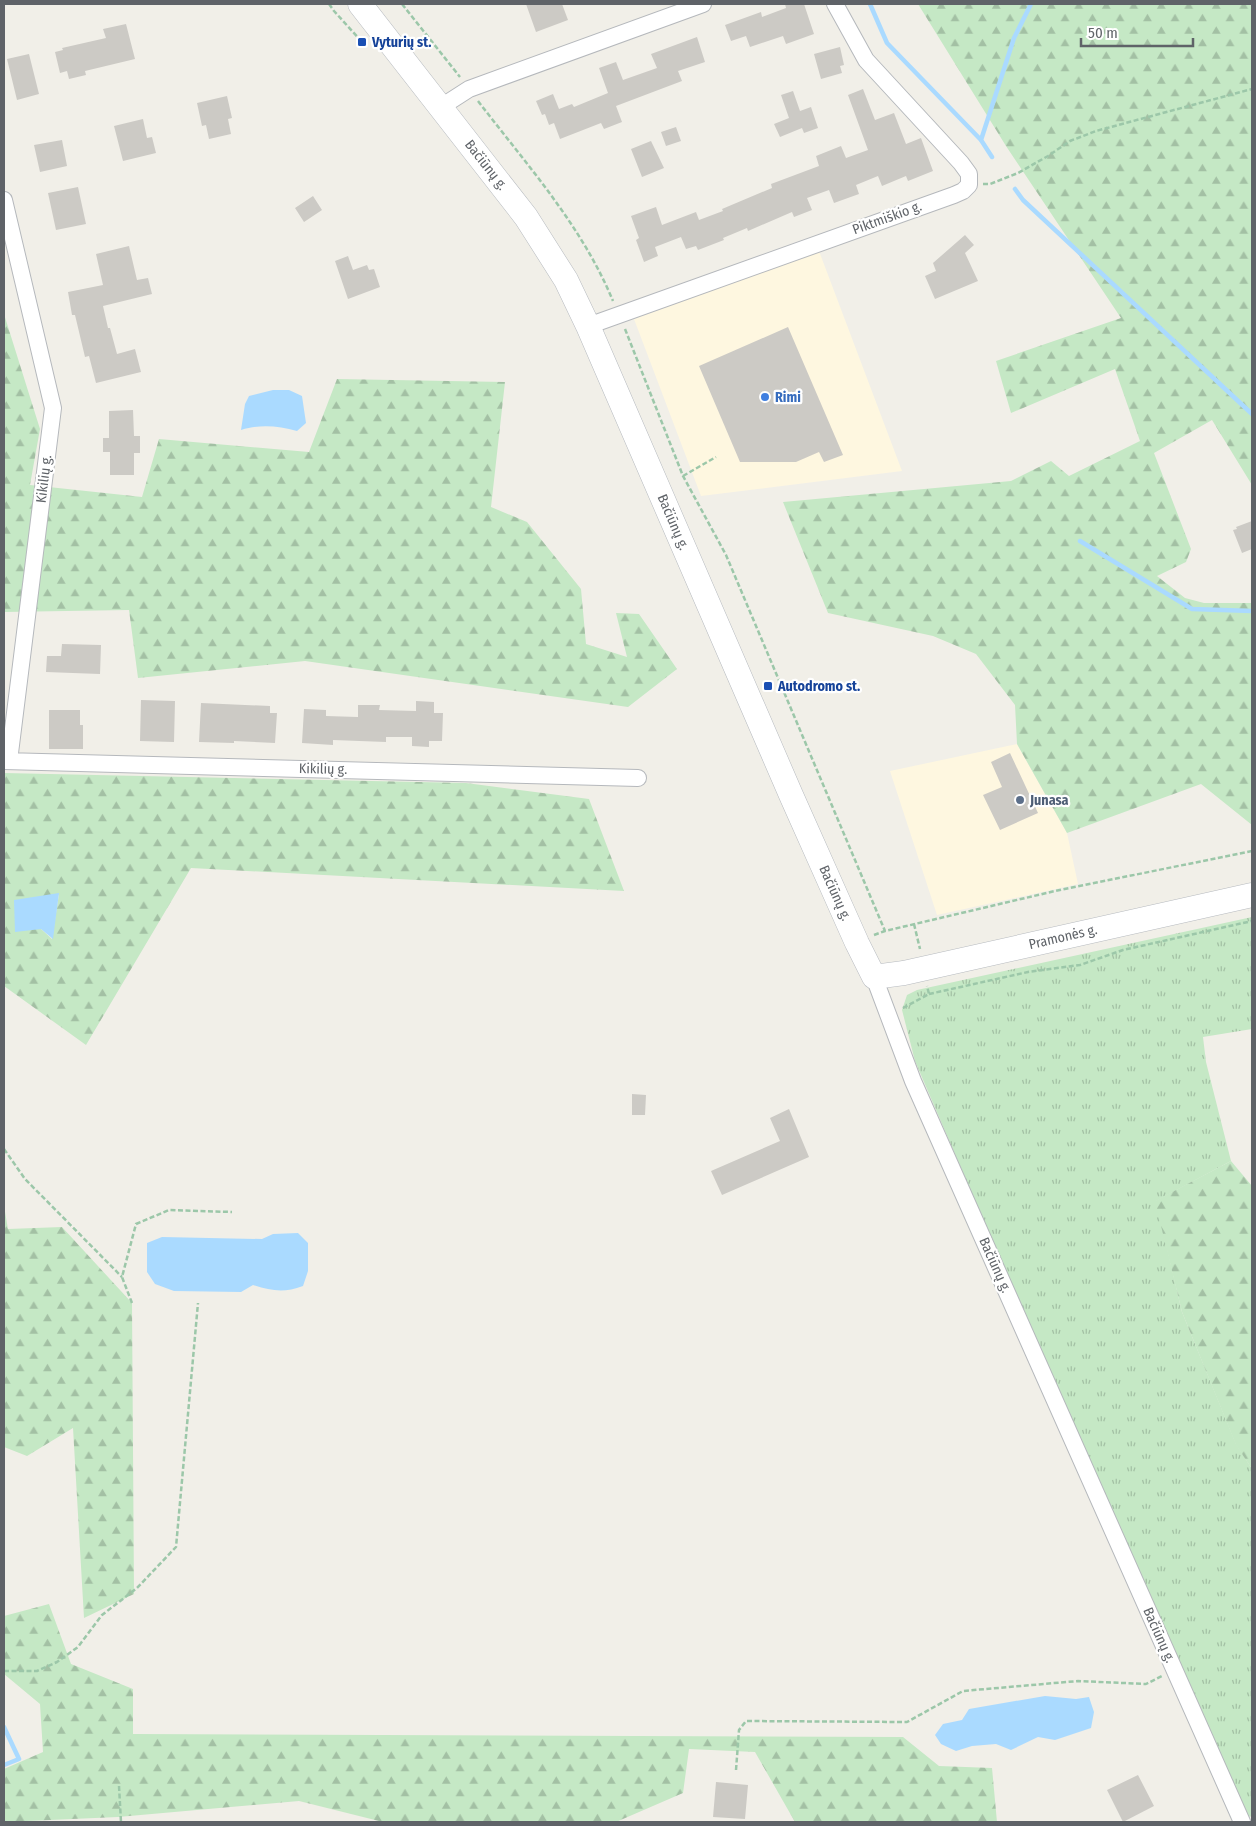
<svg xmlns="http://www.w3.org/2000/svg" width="1256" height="1826" font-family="'Fira Sans Condensed',sans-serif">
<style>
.commercial{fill:#fef7e0}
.grass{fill:url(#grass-tufts)}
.forest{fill:url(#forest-firs);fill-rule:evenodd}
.water{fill:#aadaff}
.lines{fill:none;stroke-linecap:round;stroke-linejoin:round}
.stream{stroke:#aadaff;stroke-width:4.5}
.building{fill:#cccac5}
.minor-casing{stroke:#b5b8bc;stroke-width:18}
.secondary-casing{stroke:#b6babf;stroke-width:25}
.path{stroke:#9cc7a9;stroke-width:2.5;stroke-dasharray:5 2.5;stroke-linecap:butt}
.minor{stroke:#fff;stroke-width:16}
.secondary{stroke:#fff;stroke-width:24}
.transit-dot{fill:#1a4fb4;stroke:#fff;stroke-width:2}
.shop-dot{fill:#3f7fe0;stroke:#fff;stroke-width:2}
.service-dot{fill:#5c6f8a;stroke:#fff;stroke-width:2}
.labels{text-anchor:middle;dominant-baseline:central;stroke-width:4.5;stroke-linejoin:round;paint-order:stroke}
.transit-label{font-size:14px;font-weight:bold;fill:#164399;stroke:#fff;text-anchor:start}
.street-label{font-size:14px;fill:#5f6368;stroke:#fff}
.shop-label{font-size:14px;font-weight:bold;fill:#366cbe;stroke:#fff;text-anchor:start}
.service-label{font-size:14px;font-weight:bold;fill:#4e5e75;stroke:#fff;text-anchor:start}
</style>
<defs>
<pattern id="grass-tufts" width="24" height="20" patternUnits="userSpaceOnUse" patternTransform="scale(1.25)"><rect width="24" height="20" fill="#c5e8c5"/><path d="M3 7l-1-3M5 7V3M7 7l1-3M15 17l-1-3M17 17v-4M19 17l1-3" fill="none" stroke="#a3c0a4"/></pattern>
<pattern id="forest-firs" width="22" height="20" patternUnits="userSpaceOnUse" patternTransform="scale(1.25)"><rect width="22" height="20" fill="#c5e8c5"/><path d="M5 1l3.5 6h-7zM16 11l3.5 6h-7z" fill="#a3c0a4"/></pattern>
</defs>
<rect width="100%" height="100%" fill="#f1efe8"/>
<path class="commercial" d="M819,251L902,471L701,496L634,319Z
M1017,744L1067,833L1078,884L937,915L890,771Z"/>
<path class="grass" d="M1252,917V1029L1203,1037L1206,1062L1231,1161L1156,1201L1182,1312L1236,1444L1252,1469V1816L1240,1819L915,1061L902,1010L907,995L917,990Z"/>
<path class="forest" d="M918,4H1252V485L1212,420L1154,453L1191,549L1186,562L1157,576L1185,598L1204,603H1252V825L1201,784L1067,833L1017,744L1015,705L976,654L933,636L828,613L783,502L1011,481L1051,461L1069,476L1140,441L1115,369L1011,413L996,361L1121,318L1006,146Z
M4,314L40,429L30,485L142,497L159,439L309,452L337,379L505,382L491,507L527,522L581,589L586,644L627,657L616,613L639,614L677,669L628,707L305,661L138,678L129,610L4,612Z
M4,773L466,783L589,799L624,891L191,868L86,1045L4,986ZM59,894L52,939L41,929Z
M1231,1161L1252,1186V1469L1236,1445L1182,1312L1155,1201Z
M4,1206L8,1229L62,1227L132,1303L134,1594L84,1618L73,1428L27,1456L4,1447Z
M49,1604L71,1664L133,1689V1734L903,1737L939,1766L992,1768L997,1822H795L755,1752L689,1749L683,1793L616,1822H383L299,1801L118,1817L4,1822V1769L43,1752L40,1704L4,1674V1616Z"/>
<path class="water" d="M273,390H289L302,396L306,423L297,431C278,426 261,424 241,430L245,404L249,396Z
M59,893L53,939L41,929L15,932L14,900Z
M298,1233L308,1243V1271L303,1286C284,1293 272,1291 253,1285L241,1292L174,1291L155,1284L147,1272V1243L162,1237L262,1239L273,1234Z
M1045,1696L1076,1699L1089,1697L1094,1712L1091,1728L1055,1740L1038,1737L1011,1750L996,1744L972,1746L956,1751L941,1744L935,1735L943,1724L962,1720L969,1709Z"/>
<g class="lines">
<path class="stream" d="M870,4L887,43L981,140L992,157
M981,140L1014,38L1031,4
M1015,189L1023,200L1252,414
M1080,541L1192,609L1252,611
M4,1727L19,1759L4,1765"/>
</g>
<path class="building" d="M526,4H562L568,20L536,32Z
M785,4H804L814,34L786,44L783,36L750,47L746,36L731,41L725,25L761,12L762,17L786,8Z
M126,24L135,59L85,71L86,75L69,79L67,71L60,73L55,52L63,50L62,48L106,38L103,29Z
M697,37L705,62L678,71L682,81L616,106L622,122L604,129L601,123L560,139L554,123L549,125L545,114L542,115L536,101L553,94L559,109L572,104L574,107L608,93L599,68L616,62L623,80L657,68L651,54Z
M840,47L844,65L840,66L842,73L821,79L814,54Z
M29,54L39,94L17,100L7,59Z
M863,89L875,120L894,113L906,144L921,138L933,171L908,181L906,176L882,186L878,176L856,185L859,194L834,203L829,190L807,198L812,210L794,217L792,212L748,231L747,228L723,238L724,240L698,250L696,246L686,249L681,237L655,247L658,256L644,262L636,240L639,238L631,216L656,207L662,225L696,212L699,220L723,211L722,209L772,188L771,184L819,166L816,156L841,146L846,158L868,150L848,95Z
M793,91L800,111L811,107L818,128L804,133L802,128L780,137L774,124L789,118L781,95Z
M227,96L232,118L228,119L231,134L209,139L206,125L202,126L197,103Z
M143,119L147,138L152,137L156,153L123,161L114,126Z
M676,127L681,141L666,146L661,132Z
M62,140L67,166L40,172L34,145Z
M651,141L664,168L642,177L631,149Z
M78,187L86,224L56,230L48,193Z
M313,196L322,210L304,222L295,208Z
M965,235L974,245L965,253L978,281L935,299L925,276L936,271L933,263Z
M129,246L137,280L148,278L152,294L103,306L108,328H110L117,354L135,349L141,372L96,383L89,356L85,357L75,315H72L68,292L103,285L96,254Z
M348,256L353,270L367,265L369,270L374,269L380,287L348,299L335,261Z
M788,327L843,455L824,462L819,452L796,462H740L699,366Z
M133,410L134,436H140V453H134V475H110V452H103V438H109V411Z
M1252,521V549L1242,553L1233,530L1237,529L1236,527Z
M62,644L101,645L100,674L46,672L47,656H61Z
M141,700L175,701L174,742L140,741Z
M416,701L434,702V713H443L442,741H429V747L412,746V737H386V742L333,740V745L302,743L304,709L326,710V716L358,717V705H380L379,710L416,711Z
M201,703L270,706V713H277L275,743L234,741V743L199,742Z
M49,710H80V725H83V749H49Z
M1010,753L1038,813L1000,830L983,795L1002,787L991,762Z
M632,1094L646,1095L645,1115H632Z
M789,1109L809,1157L722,1195L711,1171L780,1141L770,1118Z
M1138,1775L1154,1806L1123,1822L1107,1790Z
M716,1782L748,1785L745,1819L713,1817Z"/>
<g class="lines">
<g class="minor-casing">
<path id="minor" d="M441,107L469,89L703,4
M4,200L53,408L9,761
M588,326L954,195L963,191L969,185V174L961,163L866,60L835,4
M4,761L638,778
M874,977L913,1081L1242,1822"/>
</g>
<g class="secondary-casing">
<path id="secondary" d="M360,4L526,217L566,280L588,326L791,795L857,943L874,977L904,973L1252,895"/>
</g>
<path class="path" d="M329,4L334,11L362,42
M402,4L460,77
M478,101C527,165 582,226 613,301
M983,184H990L1018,173L1048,156L1070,141L1096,131L1252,89
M625,329L683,476L726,555L885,931
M683,476L716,457
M914,924L920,949
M874,935L885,931L1055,891L1252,851
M929,994L1028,972L1080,965L1123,950L1252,921
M903,1008L929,994L927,986
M4,1149L25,1179L122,1277
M132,1303L122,1277L136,1224L169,1210L232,1212
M4,1671H37L57,1662L78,1647L102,1615L137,1588L176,1547L198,1303
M736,1770L739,1730L746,1721L907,1722L963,1691L1078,1681L1146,1684L1162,1676
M119,1786L121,1822"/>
<use href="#minor" class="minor"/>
<use href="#secondary" class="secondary"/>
</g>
<g class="transit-dot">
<rect x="357" y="37" width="10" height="10" rx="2.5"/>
<rect x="763" y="681" width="10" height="10" rx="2.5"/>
</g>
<circle class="shop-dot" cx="765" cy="397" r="5"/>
<circle class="service-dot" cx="1020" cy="800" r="5"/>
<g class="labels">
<g class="transit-label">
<text x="372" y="42">Vyturių st.</text>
<text x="778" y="686">Autodromo st.</text>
</g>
<g class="street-label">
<text transform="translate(486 165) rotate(52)">Bačiūnų g.</text>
<text transform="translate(887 218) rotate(-20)">Piktmiškio g.</text>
<text transform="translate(44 479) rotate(-83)">Kikilių g.</text>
<text transform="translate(673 522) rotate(67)">Bačiūnų g.</text>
<text transform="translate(323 769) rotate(1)">Kikilių g.</text>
<text transform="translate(835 893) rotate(66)">Bačiūnų g.</text>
<text transform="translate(1063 937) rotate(-13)">Pramonės g.</text>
<text transform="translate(995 1265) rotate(66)">Bačiūnų g.</text>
<text transform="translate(1159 1635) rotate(66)">Bačiūnų g.</text>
</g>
<g class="shop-label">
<text x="775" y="397">Rimi</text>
</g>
<g class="service-label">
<text x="1030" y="800">Junasa</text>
</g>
</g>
<rect width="1256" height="1826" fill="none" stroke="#5f6368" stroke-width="10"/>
<path d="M1081 38v8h112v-8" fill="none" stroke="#5f6368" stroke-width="2.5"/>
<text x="1088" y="38" font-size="15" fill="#5f6368" stroke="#ffffff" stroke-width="4" paint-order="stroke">50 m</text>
</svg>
